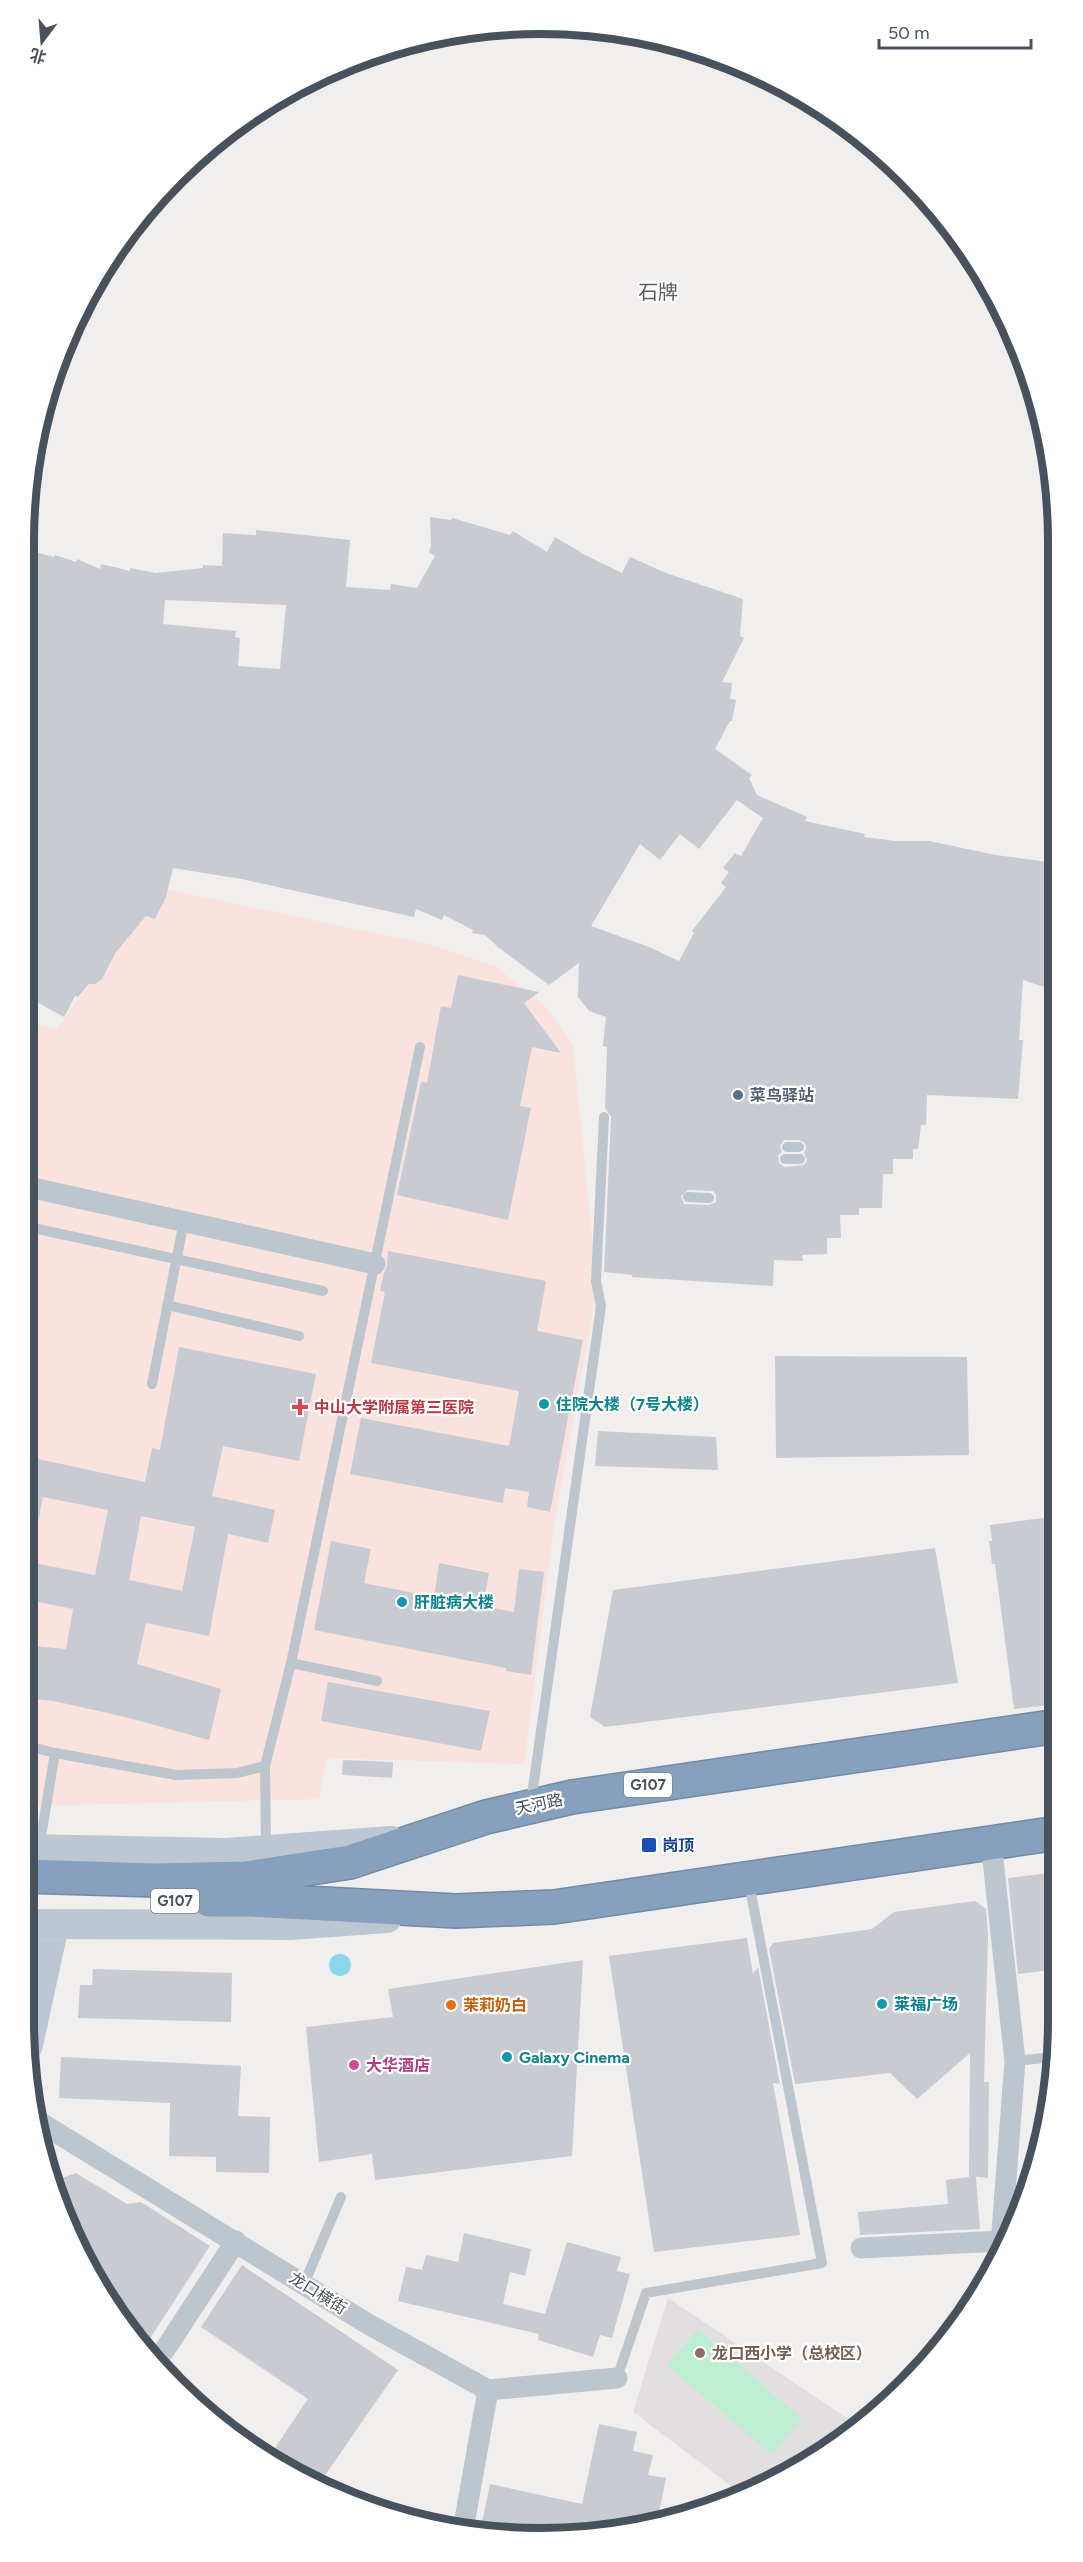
<svg xmlns="http://www.w3.org/2000/svg" width="1083" height="2562" font-family="Figtree,'Noto Sans SC',sans-serif">
<style>
.education{fill:#e2dfe0}
.medical{fill:#fae2df}
.green{fill:#bdeed1}
.water{fill:#8bd6eb}
.building{fill:#c8cbd1;fill-rule:evenodd}
.lines{fill:none;stroke-linecap:round;stroke-linejoin:round}
.highway-casing{stroke:#728ba9;stroke-width:36}
.lane{stroke:#bdc6cd;stroke-width:10}
.street{stroke:#bdc6cd;stroke-width:21}
.secondary{stroke:#bcc7d2;stroke-width:30}
.highway{stroke:#87a0bd;stroke-width:33}
.service-dot{fill:#5c6f8a;stroke:#fff;stroke-width:2}
.culture-dot{fill:#0f9aa8;stroke:#fff;stroke-width:2}
.health-dot{fill:#e0444e;stroke:#fff;stroke-width:2}
.transit-dot{fill:#1a4fb4;stroke:#fff;stroke-width:2}
.food-dot{fill:#e8710a;stroke:#fff;stroke-width:2}
.hotel-dot{fill:#d1479c;stroke:#fff;stroke-width:2}
.education-dot{fill:#8d6e63;stroke:#fff;stroke-width:2}
.labels{text-anchor:middle;dominant-baseline:central;stroke-width:4.5;stroke-linejoin:round;paint-order:stroke}
.shield{fill:#fff;stroke:#7e868d;stroke-width:1.5}
.shield-label{font-size:15px;font-weight:bold;fill:#47525c}
.service-label{font-size:16px;font-weight:bold;fill:#4e5e75;stroke:#fff;text-anchor:start}
.culture-label{font-size:16px;font-weight:bold;fill:#0d838f;stroke:#fff;text-anchor:start}
.health-label{font-size:16px;font-weight:bold;fill:#be3a42;stroke:#fff;text-anchor:start}
.street-label{font-size:16px;fill:#47525c;stroke:#fff}
.transit-label{font-size:16px;font-weight:bold;fill:#164399;stroke:#fff;text-anchor:start}
.food-label{font-size:16px;font-weight:bold;fill:#c56008;stroke:#fff;text-anchor:start}
.hotel-label{font-size:16px;font-weight:bold;fill:#b23c85;stroke:#fff;text-anchor:start}
.education-label{font-size:16px;font-weight:bold;fill:#785e54;stroke:#fff;text-anchor:start}
.quarter-label{font-size:20px;fill:#5b5f63;stroke:#fff}
.rim{fill:none;stroke:#47525c;stroke-width:8}
</style>
<rect width="100%" height="100%" fill="#f1eeee"/>
<path class="education" d="M668,2298L859,2426L801,2468L739,2492L633,2412Z"/>
<path class="medical" d="M159,888L427,944L495,966L545,1006L573,1046L597,1289L554,1525L524,1764L326,1758L319,1799L24,1806V1020L56,1030Z"/>
<path class="green" d="M698,2329L802,2419L771,2454L667,2365Z"/>
<path class="water" d="M329 1965a11 11 0 1 1 22 0a11 11 0 1 1-22 0Z"/>
<path class="building" d="M430,517L451,520L452,518L510,535L513,531L547,552L555,537L585,555L622,573L630,557L666,573L743,599L740,636L744,638L722,682L732,683L730,699L736,700L732,721H730L715,749L752,775L749,778L757,795L807,817L805,821L865,834L864,837L895,841H929L996,855L1056,863V991L1023,980L1019,1040H1023L1018,1099L927,1095L926,1125H921L918,1149H913V1159H893V1174H883L882,1208H859V1215H840L841,1238H827V1254L802,1255L803,1261L774,1260L773,1286L632,1277V1275L604,1272L611,1117L605,1108L607,1047L603,1046L606,1017L589,1011L578,997L579,963L549,985L498,947L485,935L472,933L473,930L444,915L442,920L416,909L414,917L241,879L173,868L166,897L155,919L146,916L116,952L102,979L95,984H89L78,997L75,996L64,1017L24,995V549L54,557L55,555L76,562L77,559L100,569L101,564L130,571V568L156,573L203,568V565L222,566L223,533L256,535V530L277,532L350,540L346,587L390,590L391,584L417,588L435,556L429,552L431,546ZM165,600L286,605L280,669L238,666L240,638L235,637L236,631L163,624ZM737,800L763,818L741,856L735,853L723,868L729,872L721,883L726,887L692,931L694,933L679,961L649,947L591,926L640,844L660,860L680,834L699,849ZM784,1140H799L805,1143L806,1148L804,1153L807,1160L804,1165L785,1167L779,1163L778,1156L782,1152L780,1146ZM688,1190L713,1191L716,1195V1202L709,1205L684,1204L681,1196Z
M458,975L539,992L524,1003L561,1053L532,1047L520,1106L531,1108L508,1220L397,1195L421,1082L427,1083L441,1006L451,1008Z
M388,1251L546,1281L537,1331L583,1340L550,1512L527,1507L529,1492L505,1488L503,1503L350,1474L361,1418L509,1446L519,1391L371,1363L385,1292L380,1291L384,1273L387,1266Z
M179,1347L316,1374L299,1461L223,1446L212,1496L275,1510L268,1543L228,1534L209,1636L146,1623L137,1664L221,1689L209,1740L125,1717L54,1701L24,1698V1645L66,1649L73,1609L24,1599V1561L95,1575L108,1510L43,1497L32,1553L24,1552V1456L145,1482L152,1448L160,1450ZM141,1516L195,1527L182,1591L129,1580Z
M775,1356L967,1357L969,1455L776,1458Z
M598,1431L716,1437L718,1470L595,1466Z
M1058,1516V1704L1014,1709L995,1564H992L989,1541H992L990,1525Z
M331,1541L371,1549L364,1583L434,1597L439,1563L489,1573L483,1606L514,1612L519,1569L544,1572L531,1675L506,1671V1668L314,1630Z
M935,1548L958,1683L605,1727L590,1717L613,1590Z
M328,1682L490,1711L481,1751L321,1721Z
M343,1760L393,1762L392,1778L342,1775Z
M1059,1872V1969L1018,1974L1008,1878Z
M975,1901L986,1909L988,1935L984,2082H989L988,2178L976,2177L980,2229L860,2235L858,2212L948,2204L946,2180L969,2177L970,2053L917,2099L890,2073L795,2084L769,1949L773,1943L872,1929L894,1912Z
M747,1938L753,1974L758,1967L780,2084L773,2083L800,2235L654,2252L609,1956Z
M583,1960L572,2156L375,2180L372,2154L319,2162L306,2027L393,2017L388,1989Z
M93,1969L232,1973L231,2022L78,2018L80,1985H92Z
M61,2057L241,2066L238,2116L270,2117L269,2173L216,2172V2157L169,2156L170,2103L59,2098Z
M76,2173L127,2204L141,2202L210,2246L147,2343L133,2335L93,2279L55,2196L59,2179Z
M464,2233L531,2249L525,2276L510,2272L503,2304L545,2314L567,2242L621,2257L617,2271L630,2274L612,2338L600,2335L593,2357L538,2340L539,2334L398,2301L406,2267L422,2270L426,2255L458,2262Z
M242,2265L398,2370L323,2478L307,2467L302,2476L283,2469L269,2457L308,2399L201,2327Z
M599,2424L637,2432L633,2451L653,2455L648,2475L666,2478L657,2523L642,2528L541,2538L480,2532L490,2484L582,2504Z"/>
<g class="lines">
<g class="highway-casing">
<path id="highway" d="M24,1876L155,1880L246,1878L350,1862L486,1817L572,1797L1058,1726
M209,1900H248L456,1911L554,1907L1058,1833"/>
</g>
<path class="lane" d="M787,1147H799
M785,1159H800
M688,1197L709,1198
M24,1226L323,1291
M167,1305L299,1336
M152,1384L184,1221
M291,1663L377,1681
M24,1745L55,1753L39,1849
M55,1753L176,1775L237,1773L265,1766
M531,1802L601,1306L596,1281L604,1117
M266,1848L265,1766L291,1663L420,1047
M1015,2061L1053,2057
M304,2284L341,2197
M617,2378L646,2293L822,2263L749,1883"/>
<path class="street" d="M24,1186L375,1264
M991,1842L1015,2061L1001,2244
M41,2123L368,2324L488,2390L617,2378
M861,2248L1001,2241
M164,2351L236,2241
M463,2530L488,2390"/>
<path class="secondary" d="M24,1849L227,1853L391,1841
M24,1924L290,1925L387,1918
M28,2045L54,1925"/>
<use href="#highway" class="highway"/>
</g>
<circle class="service-dot" cx="738" cy="1095" r="6"/>
<g class="culture-dot">
<circle cx="544" cy="1404" r="6"/>
<circle cx="402" cy="1602" r="6"/>
<circle cx="882" cy="2004" r="6"/>
<circle cx="507" cy="2057" r="6"/>
</g>
<path class="health-dot" d="M297 1398h6v6h6v6h-6v6h-6v-6h-6v-6h6z"/>
<rect class="transit-dot" x="641" y="1837" width="16" height="16" rx="3"/>
<circle class="food-dot" cx="451" cy="2005" r="6"/>
<circle class="hotel-dot" cx="354" cy="2065" r="6"/>
<circle class="education-dot" cx="700" cy="2353" r="6"/>
<g class="labels">
<g class="shield">
<rect x="624" y="1773" width="48" height="24" rx="4.5"/>
<rect x="151" y="1889" width="48" height="24" rx="4.5"/>
</g>
<g class="shield-label">
<text x="648" y="1785">G107</text>
<text x="175" y="1901">G107</text>
</g>
<g class="service-label">
<text x="750" y="1095">菜鸟驿站</text>
</g>
<g class="culture-label">
<text x="556" y="1404">住院大楼（7号大楼）</text>
<text x="414" y="1602">肝脏病大楼</text>
<text x="894" y="2004">莱福广场</text>
<text x="519" y="2057">Galaxy Cinema</text>
</g>
<g class="health-label">
<text x="314" y="1407">中山大学附属第三医院</text>
</g>
<g class="street-label">
<text transform="translate(539 1804) rotate(-12)">天河路</text>
<text transform="translate(318 2293) rotate(32)">龙口横街</text>
</g>
<g class="transit-label">
<text x="662" y="1845">岗顶</text>
</g>
<g class="food-label">
<text x="463" y="2005">茉莉奶白</text>
</g>
<g class="hotel-label">
<text x="366" y="2065">大华酒店</text>
</g>
<g class="education-label">
<text x="712" y="2353">龙口西小学（总校区）</text>
</g>
<g class="quarter-label">
<text x="658" y="292">石牌</text>
</g>
</g>
<path d="M0 0H1083V2562H0ZM541 34H541A507 507 0 0 1 1048 541V2021A507 507 0 0 1 541 2528H541A507 507 0 0 1 34 2021V541A507 507 0 0 1 541 34Z" fill="#fff" fill-rule="evenodd"/>
<path class="rim" d="M541 34H541A507 507 0 0 1 1048 541V2021A507 507 0 0 1 541 2528H541A507 507 0 0 1 34 2021V541A507 507 0 0 1 541 34Z"/>
<g transform="translate(42 42) rotate(196)" stroke="#ffffff" stroke-width="4.5" paint-order="stroke">
<path d="M0-4.5L10 22L0 15L-10 22Z" fill="#47525c"/>
<text y="-9" font-size="16" font-weight="bold" text-anchor="middle" fill="#47525c">北</text>
</g>
<path d="M879 39v9h152v-9" fill="none" stroke="#47525c" stroke-width="3"/>
<text x="888" y="39" font-size="18" fill="#47525c" stroke="#ffffff" stroke-width="4.5" paint-order="stroke">50 m</text>
</svg>
